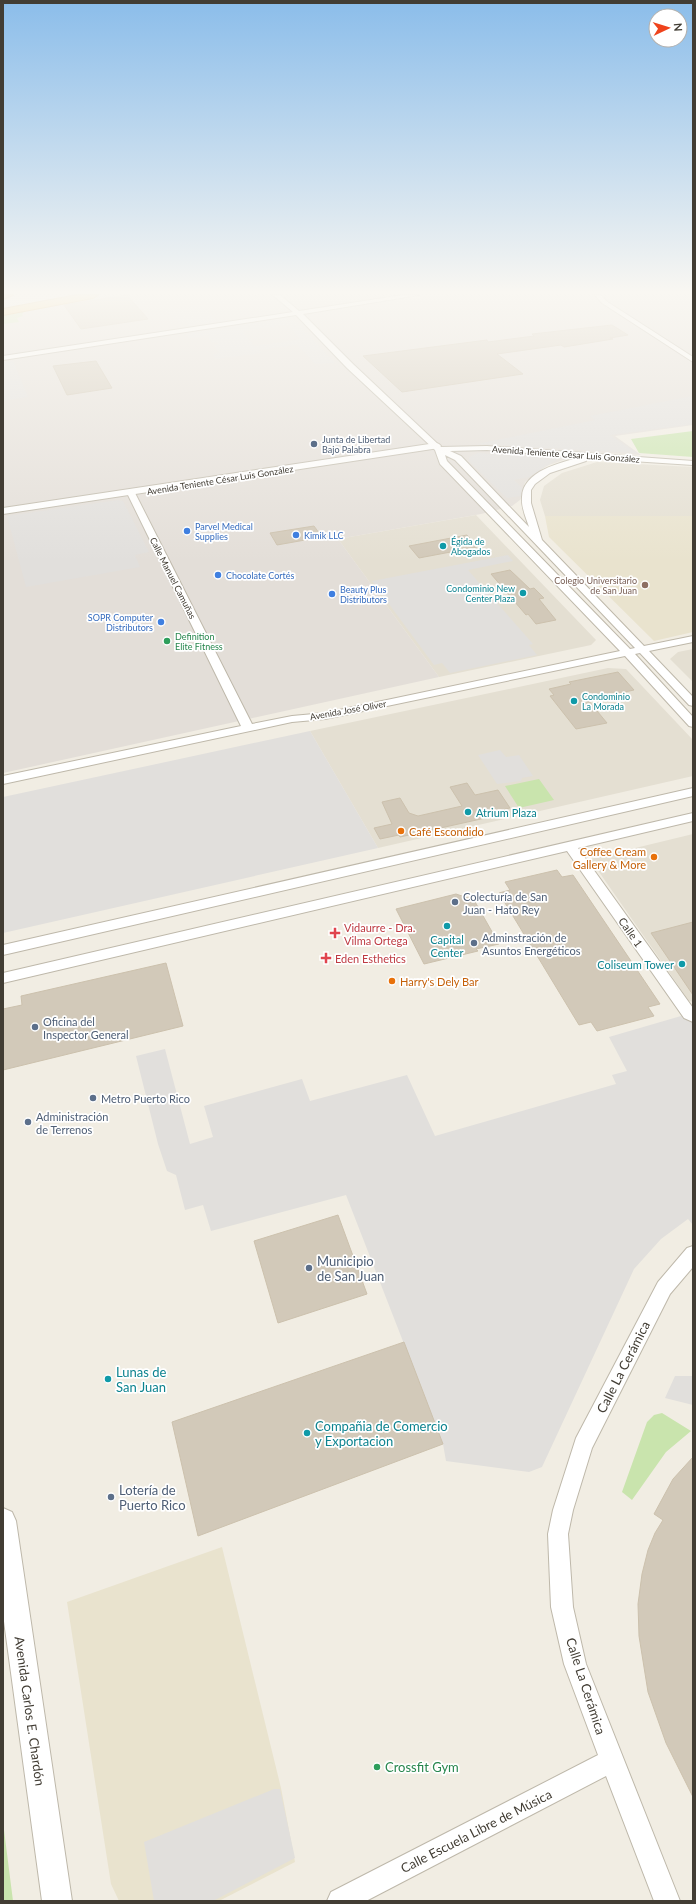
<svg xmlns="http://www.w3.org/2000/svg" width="696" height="1904" font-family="Lato,sans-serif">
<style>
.residential{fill:#e4dfd2}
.industrial{fill:#e3ded8}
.education{fill:#e9e3ce}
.green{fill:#c9e4ad}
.parking{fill:#e1dfdc;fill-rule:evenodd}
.building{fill:#d2c9b9;stroke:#ccc1ad}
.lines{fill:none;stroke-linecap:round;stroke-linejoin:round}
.minor-casing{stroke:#beb8aa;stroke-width:2}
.tertiary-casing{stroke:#beb8aa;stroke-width:2}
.motorway-casing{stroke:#d5a139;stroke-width:2}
.minor{fill:#fff;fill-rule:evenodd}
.tertiary{fill:#fff;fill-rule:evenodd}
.motorway{fill:#f6cc69;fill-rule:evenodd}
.service-dot{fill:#5c6f8a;stroke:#fff;stroke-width:1.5}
.shop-dot{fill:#3f7fe0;stroke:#fff;stroke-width:1.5}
.culture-dot{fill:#0f9aa8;stroke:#fff;stroke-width:1.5}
.education-dot{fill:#8d6e63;stroke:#fff;stroke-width:1.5}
.leisure-dot{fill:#2e9e5b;stroke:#fff;stroke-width:1.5}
.food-dot{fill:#e8710a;stroke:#fff;stroke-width:1.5}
.health-dot{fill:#e0444e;stroke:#fff;stroke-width:1.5}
.labels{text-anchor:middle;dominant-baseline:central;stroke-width:3.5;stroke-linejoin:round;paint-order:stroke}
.far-service-label{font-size:9px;fill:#4e5e75;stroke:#fff;text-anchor:start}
.far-street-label{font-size:9px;fill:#423d34;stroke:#fff}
.far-shop-label{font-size:9px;fill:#366cbe;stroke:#fff;text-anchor:start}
.far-culture-label{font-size:9px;fill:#0d838f;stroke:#fff;text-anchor:start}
.far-education-label{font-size:9px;fill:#785e54;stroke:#fff;text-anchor:end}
.far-leisure-label{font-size:9px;fill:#27864d;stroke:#fff;text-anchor:start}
.culture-label{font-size:11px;fill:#0d838f;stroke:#fff;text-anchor:start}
.food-label{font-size:11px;fill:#c56008;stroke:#fff;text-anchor:start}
.service-label{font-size:11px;fill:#4e5e75;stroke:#fff;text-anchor:start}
.health-label{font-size:11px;fill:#be3a42;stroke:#fff;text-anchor:start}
.street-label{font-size:11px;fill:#423d34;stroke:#fff}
.near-service-label{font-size:13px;fill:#4e5e75;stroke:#fff;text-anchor:start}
.near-street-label{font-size:13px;fill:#423d34;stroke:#fff}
.near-culture-label{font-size:13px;fill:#0d838f;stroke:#fff;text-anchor:start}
.near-leisure-label{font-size:13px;fill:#27864d;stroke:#fff;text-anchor:start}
</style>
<rect width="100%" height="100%" fill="#f1ede3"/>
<path class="residential" d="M597,462L693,467V516H545L540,500L544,486L562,473Z
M476,515L596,640L591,645L439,677L338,539Z
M693,649V682L670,659L678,652Z
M608,668L626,669L693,740V776L378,848L310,731Z
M693,834V1002L689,1001L590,859Z"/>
<path class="industrial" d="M105,295H402L406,299L444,295H693V425L615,436L641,455L587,452L546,466L525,482L520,500L512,506L481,514L338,539L439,677L3,773V314Z"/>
<path class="education" d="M545,516H693V632L654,641L549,537Z
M222,1547L281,1788L295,1862L219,1901H119L111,1884L67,1602Z"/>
<path class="green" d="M25,310V311L22,314L23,316L17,318L19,322L3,324V314Z
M693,431V457L639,453L631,439Z
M539,779L554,800L519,808L505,786Z
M662,1413L691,1431L666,1452L632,1500L622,1492L647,1422L654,1415Z
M3,1822L13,1901H3Z"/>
<path class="parking" d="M201,305L216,321L189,325L185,321L178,322L164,310Z
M286,318L289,321L295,320L335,363L315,364L297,345L259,350L261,353L216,359L213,354L220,353L214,345H219L217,342L212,343L207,336L190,338L186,334ZM288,325L301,339L254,346L242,331Z
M13,361L28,397L3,401V362Z
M693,396V424L610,435L637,453L477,444L595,420L590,416Z
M478,453L558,459L529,477L514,480L522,488L521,496L507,498L469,461V457Z
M118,500L123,501L149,552L135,555L140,567L26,587L7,516Z
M508,555L513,561L468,570L533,644L529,645L537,655L450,673L442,663L434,665L372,581Z
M310,731L378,848L3,933V797Z
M500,750L506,757L519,755L533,776L522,778L521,781L497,784L478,755Z
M681,1016L693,1021V1225L688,1219L661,1239L634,1269L542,1467L529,1472L446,1461L443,1444L346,1195L211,1231L203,1205L185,1210L176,1175L167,1171L158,1144L136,1056L165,1049L190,1144L213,1137L204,1106L302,1079L310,1101L407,1075L435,1136L616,1084L612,1075L627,1071L609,1037Z
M675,1376H693V1405L665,1398Z
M274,1789H280L295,1858L213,1901H154L144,1842Z"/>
<path class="building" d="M127,295L148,319L81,329L64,305Z
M612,325L628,335L610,338L613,339L564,347L561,345L497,354L523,374L402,392L363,356L487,340L488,342L534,336L532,334Z
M96,361L112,388L67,395L53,366Z
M314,526L322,537L277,545L270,533Z
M467,535L477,547L419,558L409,546Z
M510,570L530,589L534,588L544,598L539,599L556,620L536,624L528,614L526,615L491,574Z
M618,672L634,690L588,700L607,723L576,729L550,696L554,695L549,689L571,684L569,682Z
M467,783L475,795L498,790L510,808L505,809L506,811L489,815L490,817L400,837L399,835L380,839L374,828L392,824L382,802L400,798L409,813L418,816L462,806L450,787Z
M557,870L562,877L573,875L660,1004L648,1007L654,1016L597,1031L591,1022L579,1025L499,893L510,890L505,882Z
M456,894L474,900L499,944L476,949L478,951L424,964L396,909Z
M693,922V995L651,933Z
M166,963L183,1026L3,1070V1009L22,1005L21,996Z
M338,1215L367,1294L278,1323L254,1241Z
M404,1342L443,1444L198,1536L172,1422Z
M693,1457V1797L666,1743L648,1692L639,1636L638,1604L642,1574L648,1550L655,1533L663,1520L654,1514L673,1479Z"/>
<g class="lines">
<g class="minor-casing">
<path id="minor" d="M273,295H280L299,311L403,295H419L303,314L353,364L441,447L487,446L693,461V465L586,458V461L550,473L535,484L531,490V503L542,540L644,646L693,636V642L649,651L693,697V706L689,705L640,653L635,654L693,717V727L689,726L625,656L325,719L292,722L3,784V776L241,726L127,493L131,490L135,493L252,724L292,716L325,713L620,651L440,464L435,450L347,368L296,315L3,360V356L293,312ZM487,450L580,457C560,463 523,471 522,497C521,507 526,518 529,527L461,456L450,451ZM445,455L455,460L635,648L630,649L447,461Z
M595,295H601L606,301L693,357V362L602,303Z
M693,788V796L3,955V945Z
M693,813V821L578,848L693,1008V1022L684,1018L567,851L3,983V973Z
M693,1246V1267L670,1294L592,1448L573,1510L568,1534L573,1607L586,1664L680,1901H654L606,1776L366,1901H327L331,1892L598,1755L564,1664L551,1607L548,1534L553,1510L576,1438L658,1282L687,1248Z"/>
</g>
<g class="tertiary-casing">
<path id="tertiary" d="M436,443L439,444L441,446L439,448L3,514V508Z
M3,1508L12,1512L16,1521L72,1901H42L3,1614Z"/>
</g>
<g class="motorway-casing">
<path id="motorway" d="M3,295H13L3,299Z
M77,295H98L93,298L3,315V309Z"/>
</g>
<use href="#minor" class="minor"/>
<use href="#tertiary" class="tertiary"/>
<use href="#motorway" class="motorway"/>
</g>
<linearGradient id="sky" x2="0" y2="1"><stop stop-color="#8bbdea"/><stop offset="0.52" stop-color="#f9f7f2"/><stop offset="1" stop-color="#f9f7f2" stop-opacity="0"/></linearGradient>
<rect width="696" height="562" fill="url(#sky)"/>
<g class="service-dot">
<circle cx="314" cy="444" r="4"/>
<circle cx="455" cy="902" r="4"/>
<circle cx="474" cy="943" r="4"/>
<circle cx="35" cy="1027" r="4"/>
<circle cx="93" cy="1098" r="4"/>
<circle cx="28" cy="1122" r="4"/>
<circle cx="309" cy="1268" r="4"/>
<circle cx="111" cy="1497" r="4"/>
</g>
<g class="shop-dot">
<circle cx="187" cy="531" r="4"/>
<circle cx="296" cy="535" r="4"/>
<circle cx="218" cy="575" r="4"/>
<circle cx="332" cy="594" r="4"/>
<circle cx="161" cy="622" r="4"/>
</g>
<g class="culture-dot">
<circle cx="443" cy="546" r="4"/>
<circle cx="523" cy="593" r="4"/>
<circle cx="574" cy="701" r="4"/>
<circle cx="468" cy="812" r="4"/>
<circle cx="447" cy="926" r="4"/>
<circle cx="682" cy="964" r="4"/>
<circle cx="108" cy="1379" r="4"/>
<circle cx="307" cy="1433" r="4"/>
</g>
<circle class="education-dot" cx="645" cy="585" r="4"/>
<g class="leisure-dot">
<circle cx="167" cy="641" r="4"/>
<circle cx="377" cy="1767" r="4"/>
</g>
<g class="food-dot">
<circle cx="401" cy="831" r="4"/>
<circle cx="654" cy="857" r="4"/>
<circle cx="392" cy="981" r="4"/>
</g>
<g class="health-dot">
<path d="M333 927h4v4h4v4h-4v4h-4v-4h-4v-4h4z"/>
<path d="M324 952h4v4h4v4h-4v4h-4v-4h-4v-4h4z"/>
</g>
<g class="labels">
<g class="far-service-label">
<text x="322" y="439">Junta de Libertad<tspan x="322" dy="10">Bajo Palabra</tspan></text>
</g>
<g class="far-street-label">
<text transform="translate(566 454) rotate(4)">Avenida Teniente César Luis González</text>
<text transform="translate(220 480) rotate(-9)">Avenida Teniente César Luis González</text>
<text transform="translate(173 578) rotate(63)">Calle Manuel Camuñas</text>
<text transform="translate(348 710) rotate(-10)">Avenida José Oliver</text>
</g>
<g class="far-shop-label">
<text x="195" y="526">Parvel Medical<tspan x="195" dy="10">Supplies</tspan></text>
<text x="304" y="535">Kimik LLC</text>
<text x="226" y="575">Chocolate Cortés</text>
<text x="340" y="589">Beauty Plus<tspan x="340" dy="10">Distributors</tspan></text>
<text x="153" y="617" text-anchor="end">SOPR Computer<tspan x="153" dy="10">Distributors</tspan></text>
</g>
<g class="far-culture-label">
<text x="451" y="541">Égida de<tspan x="451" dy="10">Abogados</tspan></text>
<text x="515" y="588" text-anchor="end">Condominio New<tspan x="515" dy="10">Center Plaza</tspan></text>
<text x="582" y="696">Condominio<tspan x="582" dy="10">La Morada</tspan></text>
</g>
<g class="far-education-label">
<text x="637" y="580">Colegio Universitario<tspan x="637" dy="10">de San Juan</tspan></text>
</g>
<g class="far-leisure-label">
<text x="175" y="636">Definition<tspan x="175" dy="10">Elite Fitness</tspan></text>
</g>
<g class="culture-label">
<text x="476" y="812">Atrium Plaza</text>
<text x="447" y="939" text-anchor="middle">Capital<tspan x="447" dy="13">Center</tspan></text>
<text x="674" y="964" text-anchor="end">Coliseum Tower</text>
</g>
<g class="food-label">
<text x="409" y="831">Café Escondido</text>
<text x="646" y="851" text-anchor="end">Coffee Cream<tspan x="646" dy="13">Gallery &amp; More</tspan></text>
<text x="400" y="981">Harry's Dely Bar</text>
</g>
<g class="service-label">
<text x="463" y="896">Colecturía de San<tspan x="463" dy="13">Juan - Hato Rey</tspan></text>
<text x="482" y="937">Adminstración de<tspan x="482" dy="13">Asuntos Energéticos</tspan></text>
<text x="43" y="1021">Oficina del<tspan x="43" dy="13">Inspector General</tspan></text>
<text x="101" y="1098">Metro Puerto Rico</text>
<text x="36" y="1116">Administración<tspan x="36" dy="13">de Terrenos</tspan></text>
</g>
<g class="health-label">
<text x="344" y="927">Vidaurre - Dra.<tspan x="344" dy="13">Vilma Ortega</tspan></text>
<text x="335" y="958">Eden Esthetics</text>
</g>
<g class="street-label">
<text transform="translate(631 932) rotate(55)">Calle 1</text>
</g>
<g class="near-service-label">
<text x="317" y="1261">Municipio<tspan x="317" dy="15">de San Juan</tspan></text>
<text x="119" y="1490">Lotería de<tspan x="119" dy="15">Puerto Rico</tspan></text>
</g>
<g class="near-street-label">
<text transform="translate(623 1367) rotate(-63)">Calle La Cerámica</text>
<text transform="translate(586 1686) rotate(72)">Calle La Cerámica</text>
<text transform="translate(30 1711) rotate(82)">Avenida Carlos E. Chardón</text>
<text transform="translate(476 1831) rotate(-27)">Calle Escuela Libre de Música</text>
</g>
<g class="near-culture-label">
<text x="116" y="1372">Lunas de<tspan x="116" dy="15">San Juan</tspan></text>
<text x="315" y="1426">Compañia de Comercio<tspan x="315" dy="15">y Exportacion</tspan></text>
</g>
<g class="near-leisure-label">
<text x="385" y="1767">Crossfit Gym</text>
</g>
</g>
<rect width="696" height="1904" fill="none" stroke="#423d34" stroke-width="8"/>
<g transform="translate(668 28) rotate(86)"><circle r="19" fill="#ffffff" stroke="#b3b1ae"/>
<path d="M0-3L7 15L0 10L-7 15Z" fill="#ef431c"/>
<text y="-6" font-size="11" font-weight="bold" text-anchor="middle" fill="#423d34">N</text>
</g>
</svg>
